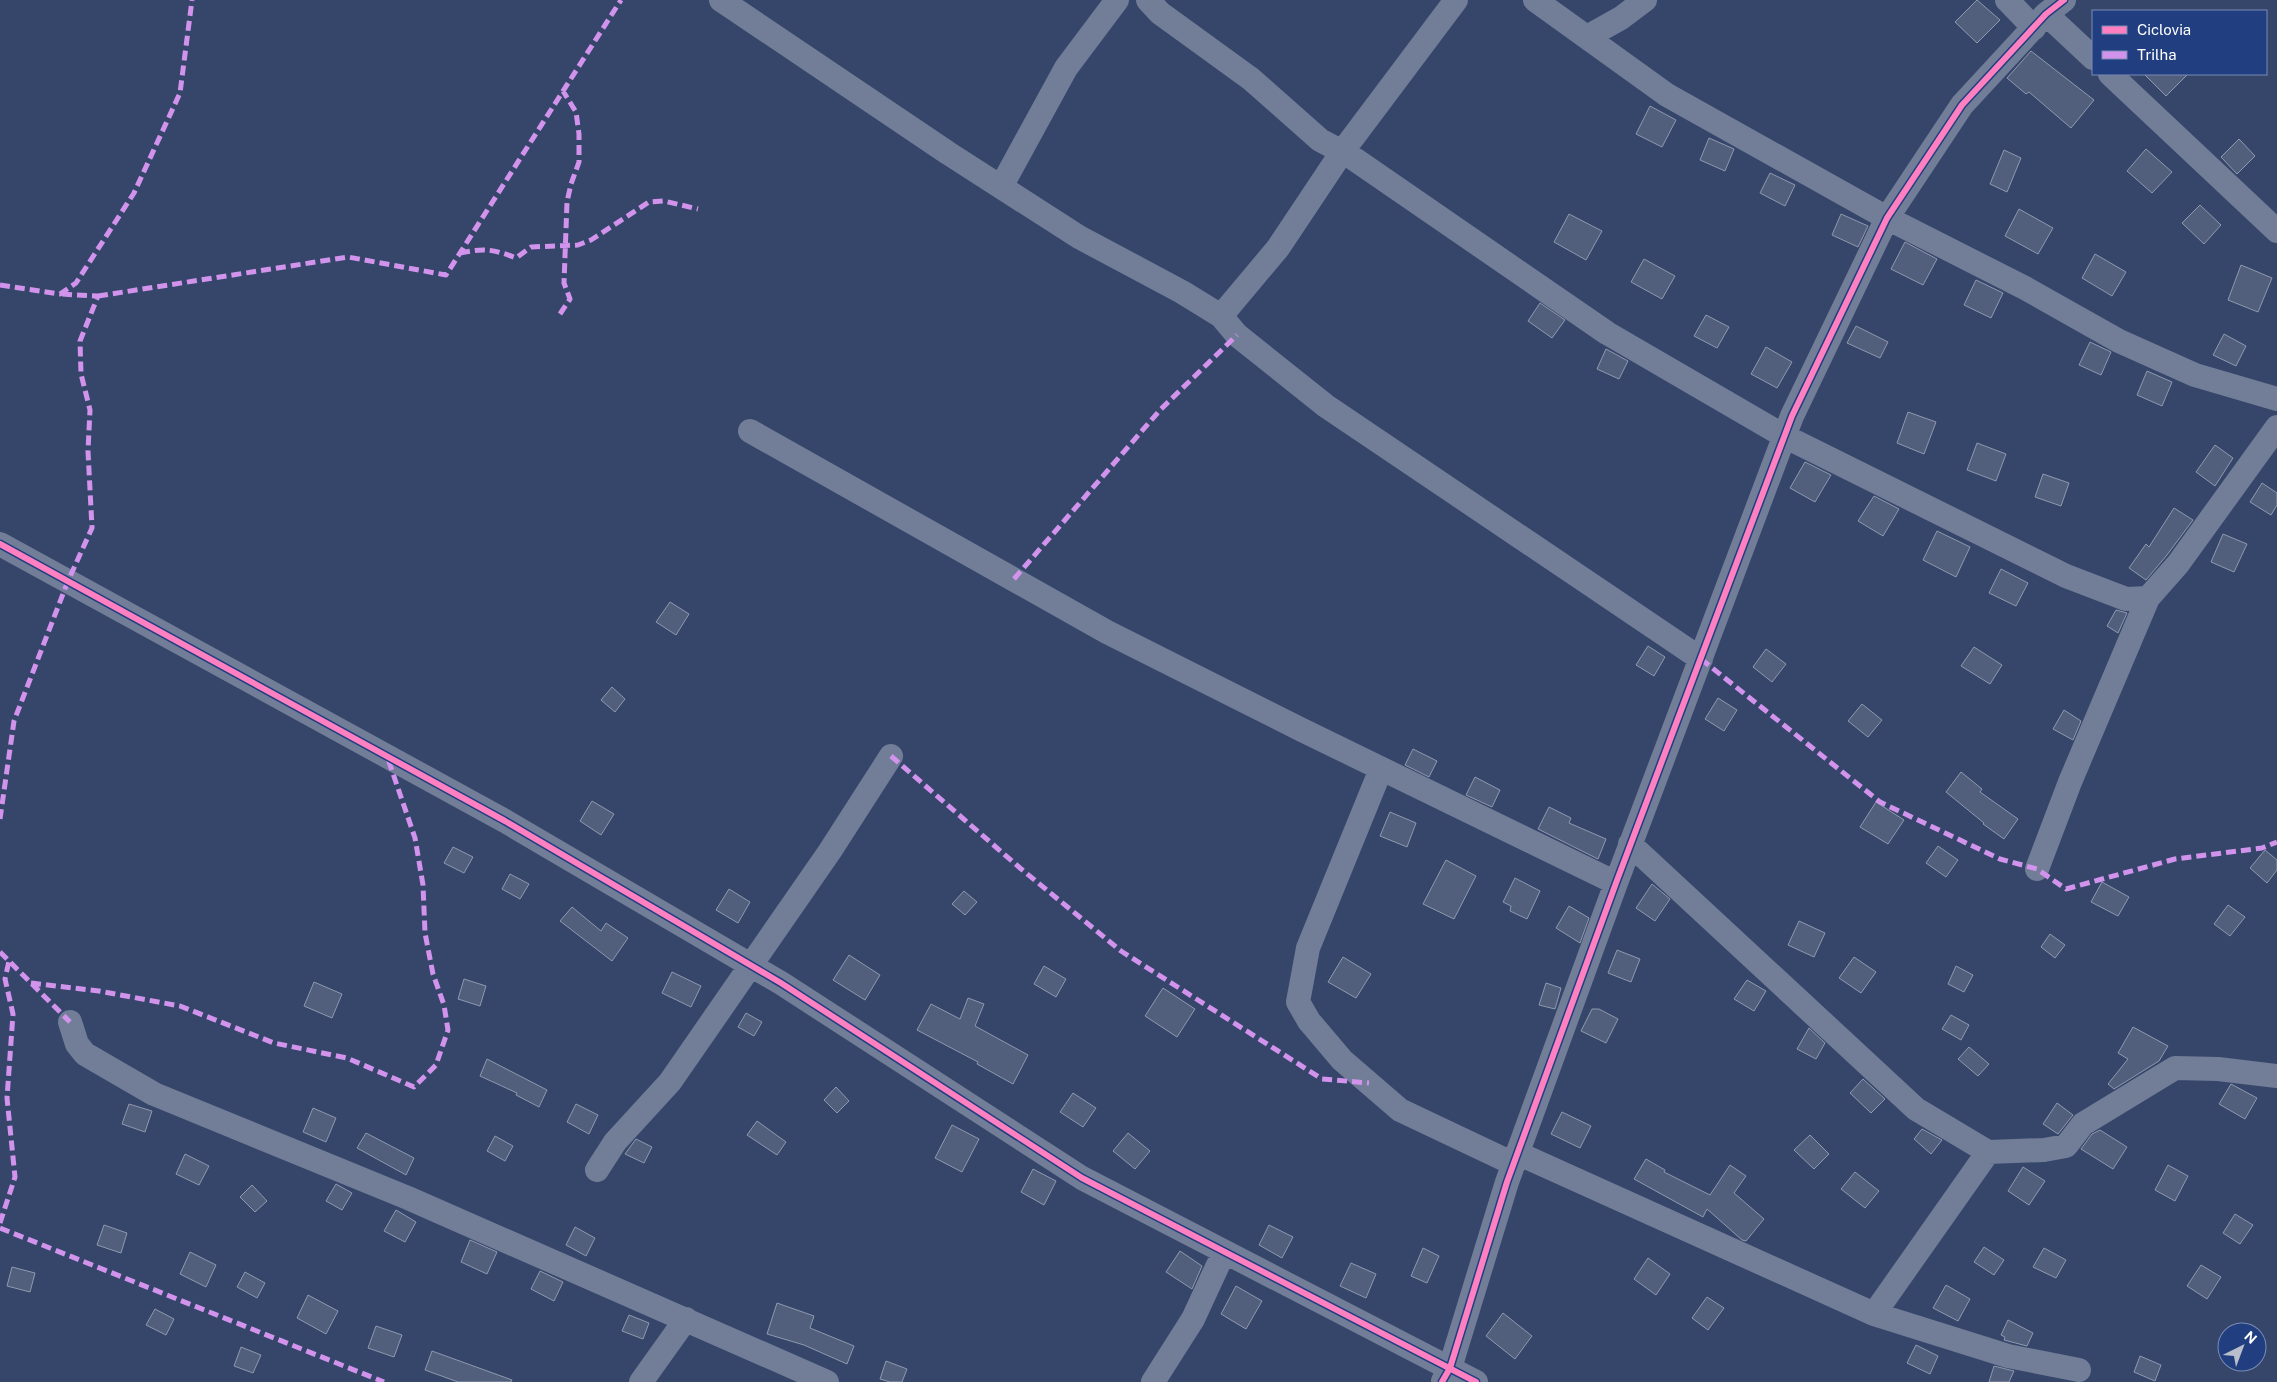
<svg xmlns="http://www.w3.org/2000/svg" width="2277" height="1382" font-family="'Public Sans',sans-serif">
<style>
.building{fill:#525f7c;stroke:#8f99af}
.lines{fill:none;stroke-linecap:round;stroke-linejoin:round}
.street{stroke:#727d98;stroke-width:24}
.quiet{stroke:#d193ec;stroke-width:5;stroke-dasharray:10 5;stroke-linecap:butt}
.cycleway-casing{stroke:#203e80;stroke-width:9}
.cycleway{stroke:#ff80c0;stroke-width:6}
</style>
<rect width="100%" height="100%" fill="#36466a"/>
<path class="building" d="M1977,0L2000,20L1977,43L1955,22Z
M2031,51L2094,100L2071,128L2029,92L2026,94L2007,78Z
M2144,74H2188L2166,96Z
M1650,106L1676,120L1662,147L1636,134Z
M1709,138L1734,149L1725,171L1700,160Z
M2239,139L2255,156L2237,174L2221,157Z
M2146,149L2172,172L2152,193L2127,171Z
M2004,150L2021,158L2007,192L1990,184Z
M1770,173L1795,185L1785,206L1760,193Z
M2200,205L2221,225L2204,244L2182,223Z
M2019,209L2053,228L2038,254L2005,236Z
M1569,214L1602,231L1586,260L1554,242Z
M1841,214L1868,226L1858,247L1832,235Z
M1905,242L1937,259L1923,285L1891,269Z
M2095,254L2126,272L2112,296L2082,278Z
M1644,259L1675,276L1662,299L1631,282Z
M2241,265L2272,278L2258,312L2228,300Z
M1976,280L2003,293L1991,318L1964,305Z
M1540,303L1565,320L1552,338L1528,321Z
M1706,315L1729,327L1717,348L1694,336Z
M1856,326L1888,342L1880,358L1847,343Z
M2224,334L2246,346L2236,366L2213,355Z
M2090,342L2111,352L2101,375L2079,365Z
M1766,347L1792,362L1777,388L1751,374Z
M1606,349L1628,361L1619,379L1597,369Z
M2147,371L2172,382L2162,406L2137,395Z
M1908,412L1936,422L1924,454L1897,443Z
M1977,443L2006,454L1996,481L1967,470Z
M2215,445L2233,458L2215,486L2196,472Z
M1805,462L1831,475L1815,502L1790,488Z
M2043,474L2069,483L2061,506L2035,497Z
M2262,483L2277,493V505L2271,515L2250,502Z
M1874,496L1899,509L1883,536L1858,521Z
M2174,508L2193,520L2167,555L2146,580L2129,568L2146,544L2149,547Z
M1937,531L1970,547L1956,577L1923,560Z
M2223,534L2247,544L2234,572L2211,562Z
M2001,569L2028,583L2016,606L1989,593Z
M670,602L689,614L676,635L656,622Z
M2116,610L2127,613L2118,633L2107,626Z
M1648,646L1665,657L1654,676L1636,665Z
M1974,647L2002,665L1990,684L1961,666Z
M1766,649L1786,664L1772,682L1753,667Z
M612,687L625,699L615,712L601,700Z
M1718,698L1737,710L1724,731L1705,719Z
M1862,704L1882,720L1868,737L1848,721Z
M2064,710L2081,721L2073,740L2053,729Z
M1413,749L1437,761L1429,777L1405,765Z
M1961,772L1982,789L1980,792L2018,819L2004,839L1983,824L1984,823L1946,792Z
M1475,777L1500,790L1492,807L1466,795Z
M592,801L614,814L601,835L580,821Z
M1876,802L1904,820L1888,844L1860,827Z
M1549,807L1571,818L1569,823L1606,839L1598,859L1538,829Z
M1390,812L1416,823L1407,847L1380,836Z
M1938,846L1958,860L1946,877L1926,863Z
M453,847L473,857L464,873L444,863Z
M2265,850L2277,860V870L2267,883L2250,868Z
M1446,860L1476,876L1454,919L1423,904Z
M510,874L529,884L520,899L502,889Z
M1515,878L1540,891L1527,919L1510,911L1511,906L1503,902Z
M2102,882L2129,897L2118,916L2091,902Z
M1652,884L1670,899L1655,921L1636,908Z
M729,889L750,902L738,923L716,910Z
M964,891L977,902L965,915L952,904Z
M2228,905L2245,917L2230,936L2214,924Z
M1569,906L1589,918L1580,943L1556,928Z
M572,907L601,931L606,923L628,938L612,961L560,921Z
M1799,921L1825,933L1814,957L1788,945Z
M2050,934L2065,945L2055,958L2041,947Z
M1617,950L1640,959L1631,982L1608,973Z
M849,955L880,975L865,1000L833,980Z
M1343,957L1371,974L1356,998L1328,982Z
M1854,957L1876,972L1861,993L1839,978Z
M1044,966L1066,979L1056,997L1034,984Z
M1956,966L1973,975L1964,992L1948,984Z
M672,972L701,986L691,1007L662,993Z
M464,979L486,986L480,1006L458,999Z
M1747,980L1766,991L1754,1011L1734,999Z
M314,982L342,994L332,1018L304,1006Z
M1546,983L1561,988L1555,1009L1539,1005Z
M1163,988L1195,1009L1177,1037L1145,1016Z
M968,998L984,1004L975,1026L1028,1055L1013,1084L977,1064L978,1062L917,1030L931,1004L960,1019Z
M1592,1009H1599L1618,1019L1606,1043L1581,1031Z
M746,1013L762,1022L754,1036L738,1027Z
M1951,1015L1969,1025L1961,1040L1942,1029Z
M2133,1027L2168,1046L2159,1061L2114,1089L2108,1084L2128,1059L2118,1053Z
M1809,1028L1825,1043L1816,1059L1797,1049Z
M1969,1047L1989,1064L1978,1076L1958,1059Z
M487,1059L547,1090L539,1107L516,1095L517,1093L480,1076Z
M1863,1079L1885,1099L1871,1113L1850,1093Z
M2231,1084L2257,1098L2245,1119L2219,1104Z
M836,1087L849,1101L837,1113L824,1100Z
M1073,1093L1096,1108L1083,1127L1060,1112Z
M2057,1103L2073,1115L2058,1134L2043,1124Z
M129,1104L152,1111L145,1132L122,1124Z
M576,1104L598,1115L589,1134L567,1122Z
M313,1108L336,1118L326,1142L303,1132Z
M1562,1112L1591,1126L1580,1148L1551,1134Z
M757,1121L786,1142L777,1155L747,1135Z
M952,1125L979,1139L962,1172L935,1158Z
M1922,1129L1942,1140L1931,1154L1914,1139Z
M2100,1130L2127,1147L2113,1169L2081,1149L2092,1134Z
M366,1133L414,1158L406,1175L357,1148Z
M1128,1133L1150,1151L1135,1169L1113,1151Z
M1810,1135L1829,1154L1814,1169L1794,1150Z
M495,1136L513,1146L505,1161L487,1151Z
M636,1139L652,1147L644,1163L625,1154Z
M185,1154L209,1166L199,1185L176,1174Z
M1646,1159L1665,1170L1664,1172L1710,1195L1730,1165L1746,1176L1734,1193L1764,1219L1746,1241L1742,1240L1707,1209L1703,1217L1634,1179Z
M2168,1165L2188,1176L2175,1201L2155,1190Z
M2023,1167L2045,1181L2029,1205L2008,1191Z
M1033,1169L1056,1181L1044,1205L1021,1192Z
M1855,1172L1879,1191L1865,1208L1841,1189Z
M336,1184L352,1193L342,1210L326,1201Z
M252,1185L267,1201L255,1212L240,1197Z
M396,1210L416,1222L405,1242L384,1231Z
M2235,1214L2253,1225L2240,1244L2223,1233Z
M104,1225L127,1233L121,1253L97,1245Z
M1269,1225L1293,1237L1282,1258L1259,1245Z
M575,1227L595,1238L586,1256L566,1245Z
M470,1240L497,1252L487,1274L461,1262Z
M1984,1247L2004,1260L1994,1275L1974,1262Z
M1423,1248L1439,1256L1427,1283L1411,1276Z
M2044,1248L2066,1260L2056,1278L2033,1267Z
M1180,1251L1202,1266L1192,1289L1166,1272Z
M190,1252L216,1265L206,1287L180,1274Z
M1648,1258L1670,1274L1656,1295L1634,1279Z
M1351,1263L1376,1274L1366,1298L1340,1286Z
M2201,1265L2221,1277L2207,1299L2187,1286Z
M12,1267L35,1273L30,1292L7,1286Z
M540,1271L563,1282L554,1301L531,1289Z
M245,1272L265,1283L257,1298L237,1287Z
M1946,1285L1970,1299L1958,1321L1933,1308Z
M1236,1286L1262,1301L1246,1329L1221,1314Z
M308,1295L338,1311L326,1334L297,1318Z
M1707,1297L1724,1308L1708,1330L1692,1318Z
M777,1303L814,1316L810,1328L854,1346L847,1364L804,1345L767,1334Z
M155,1309L174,1319L166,1335L146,1325Z
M1503,1313L1532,1336L1515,1359L1486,1336Z
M629,1315L649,1323L643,1339L622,1331Z
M2008,1320L2033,1333L2027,1346L2004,1340L2005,1337L2001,1335Z
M376,1326L402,1335L394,1357L368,1348Z
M1916,1345L1938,1356L1930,1374L1907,1363Z
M241,1347L261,1355L253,1373L234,1366Z
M432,1351L512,1380L511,1382H458L425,1370Z
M2140,1356L2161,1365L2155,1381L2134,1372Z
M886,1361L907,1369L902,1382H890L880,1379Z
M1994,1366L2014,1371L2009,1382H1989Z"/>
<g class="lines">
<path class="street" d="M721,0L948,153L1079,237L1182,292L1221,316L1237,335L1326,406L1701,659
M1148,0L1160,13L1251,79L1320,140L1350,156L1607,333L1784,436L2066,576L2126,599L2148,598L2178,564L2277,427
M1535,0L1667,95L1887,218L2025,288L2119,341L2195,375L2277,399
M2007,0L2034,28
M2046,14L2093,58
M1587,37L1621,18L1645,0
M2110,74L2277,231
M1001,187L1066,68L1117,0
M1221,316L1278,248L1342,152L1456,0
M750,431L1107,632L1300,729L1616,883
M0,544L505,821L781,983L1082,1178L1476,1382
M1381,769L1308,948L1298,1002L1309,1021L1342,1060L1400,1110L1514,1164
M1630,844L1916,1109L1988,1152L2044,1150L2066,1146L2083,1124L2175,1068L2218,1069L2277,1076
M2037,869L2070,782L2148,598
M70,1022L77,1044L85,1054L154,1094L408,1198L827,1382
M1517,1153L1874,1314L2008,1356L2079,1370
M597,1170L615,1142L670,1082L830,851L891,756
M1874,1314L1988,1152
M1443,1381L1450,1368L1507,1182L1616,883L1792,416L1887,218L1962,105L2046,14L2064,0
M641,1382L686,1319
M1153,1382L1193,1319L1224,1252"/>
<path class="quiet" d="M460,253C484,248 493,249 516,258L531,247L578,245L591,240L649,202L664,201L698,209
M0,285L60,294L76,283L134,193L180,93L192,0
M98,296L348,257L446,275L621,0
M560,314L570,299L564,283L567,202L571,184L579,162V134L576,112L563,91
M1014,579L1160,410L1237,335
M1701,659L1880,802L2000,859L2037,869L2066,889L2175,859L2262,848L2277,842
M891,756L1020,868L1121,951L1322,1079L1369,1083
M0,819L14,721L68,581L92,528L88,451L90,410L81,374L80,341L98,296L60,294
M0,952L70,1022
M31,983L99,991L180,1006L274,1043L347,1058L414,1087L436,1065L448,1030L444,1005L433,974L425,933L423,885L415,838L387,756
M0,1223L15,1177L7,1098L13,1014L5,979L9,961
M0,1228L384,1382"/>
<g class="cycleway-casing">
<path id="cycleway" d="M0,544L505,821L781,983L1082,1178L1476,1382
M1442,1382L1450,1368L1507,1182L1616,883L1792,416L1887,218L1962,105L2046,14L2064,0"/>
</g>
<use href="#cycleway" class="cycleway"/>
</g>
<rect x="2092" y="10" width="175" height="65" fill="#203e80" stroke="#798bb3"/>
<rect x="2102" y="26" width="25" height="8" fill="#ff80c0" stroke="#798bb3"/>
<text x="2137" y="35" font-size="15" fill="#ffffff">Ciclovia</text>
<rect x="2102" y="51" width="25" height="8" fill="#d193ec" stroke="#798bb3"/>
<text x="2137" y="60" font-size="15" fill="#ffffff">Trilha</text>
<g transform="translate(2242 1347) rotate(42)"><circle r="24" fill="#203e80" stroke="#798bb3"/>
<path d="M0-4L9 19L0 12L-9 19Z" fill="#b9becb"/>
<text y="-8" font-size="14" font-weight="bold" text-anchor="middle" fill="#ffffff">N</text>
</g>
</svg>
